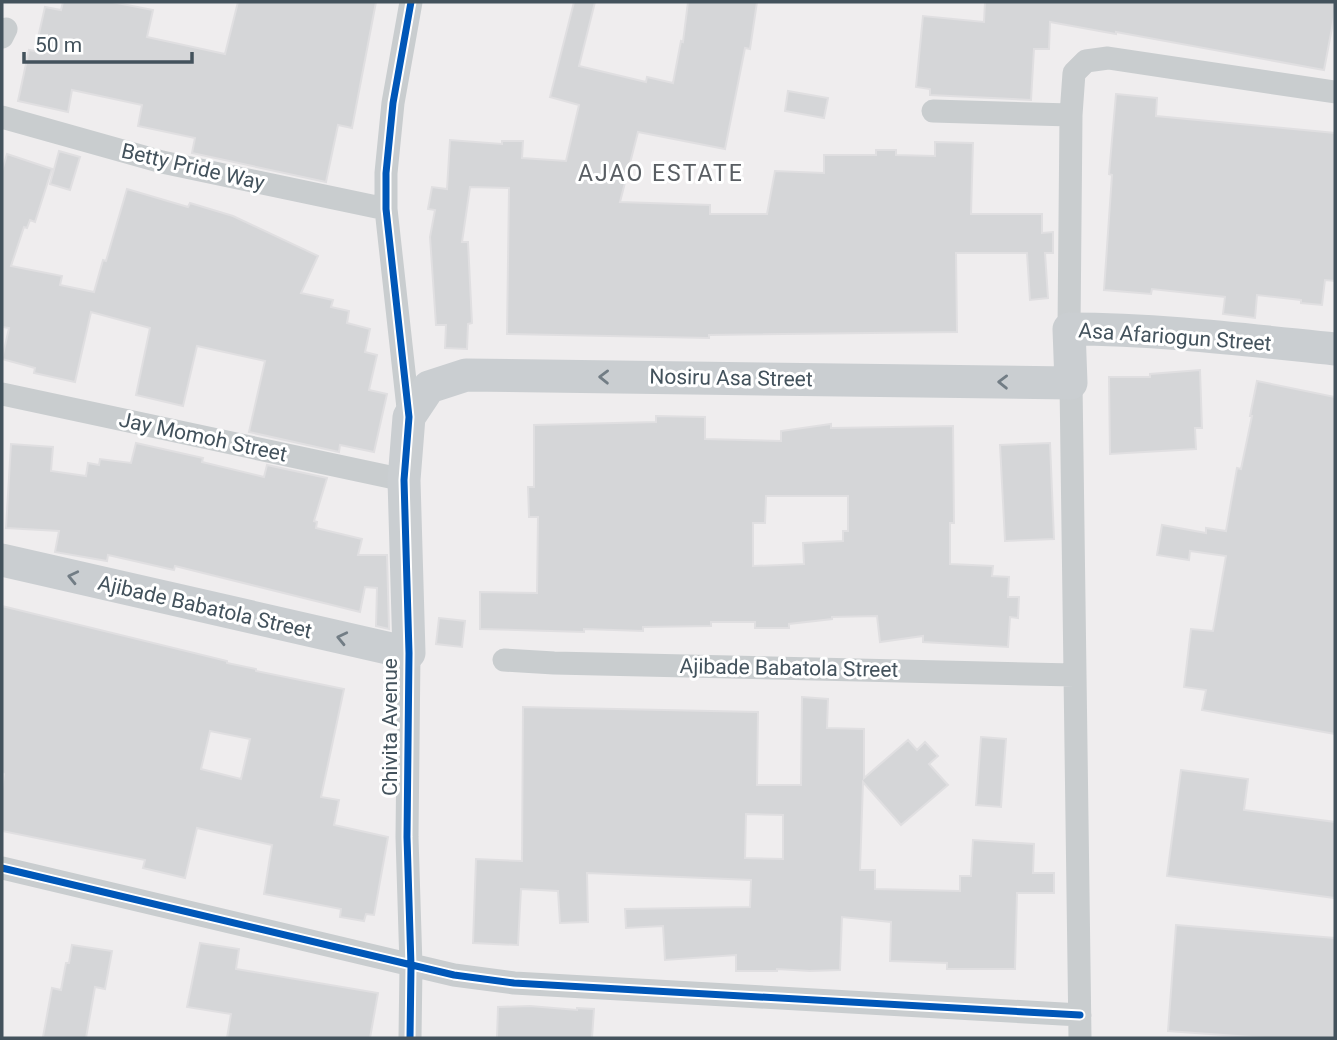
<svg xmlns="http://www.w3.org/2000/svg" width="1337" height="1040" font-family="Roboto,sans-serif">
<style>
.building{fill:#d5d6d8;stroke:#e0dfe1;stroke-width:2;fill-rule:evenodd}
.lines{fill:none;stroke-linecap:round;stroke-linejoin:round}
.street{stroke:#c9cdcf;stroke-width:23}
.secondary{stroke:#caced1;stroke-width:33}
.cycleway-casing{stroke:#fff;stroke-width:11}
.cycleway{stroke:#0057b8;stroke-width:7}
.oneway{stroke:#727d85}
.labels{text-anchor:middle;dominant-baseline:central;stroke-width:6;stroke-linejoin:round;paint-order:stroke}
.street-label{font-size:21px;fill:#43525c;stroke:#fff}
.neighbourhood-label{font-size:23px;letter-spacing:2px;fill:#595e63;stroke:#fff}
</style>
<rect width="100%" height="100%" fill="#efedee"/>
<path class="building" d="M63,2H112L153,10L147,37L225,54L238,2H376L352,128L338,125L326,182L192,153L195,138L138,126L142,105L72,90L68,112L18,101L29,50L35,51L45,7L61,10Z
M574,2H595L579,66L646,82L647,77L673,83L681,41L683,42L688,2H757L750,49L745,48L725,149L638,132L620,202L710,205V214H767L775,171L824,173V155H876V150H896V155L935,156V142L973,143L971,214H1042V233L1053,232V253H1045L1048,298L1030,300L1027,253H956L957,332L709,335V338L507,334L509,188L470,187L462,242H468L472,323L468,324L467,349L445,348L446,325H436L430,237L435,210L428,209L432,187L447,189L450,140L502,144V141H523L522,158L566,161L579,105L550,97Z
M985,2H1335V12L1324,70L1116,32V34L1050,22L1049,49H1034L1031,100L930,95V89L916,87L923,16L984,22Z
M788,91L828,98L824,118L785,111Z
M1116,94L1157,98L1156,116L1335,133V281L1325,280L1322,305L1301,303V300L1257,295L1255,318L1223,314L1225,297L1152,289L1151,294L1104,290L1112,175L1109,174Z
M59,151L80,157L70,190L50,184Z
M7,154L52,169L35,222L30,220L27,228L24,227L11,266L62,276L60,285L94,292L103,260L106,261L127,189L188,207L190,203L233,216L318,256L301,293L333,300L331,307L349,311L347,323L370,329L365,352L377,355L369,390L387,394L374,452L340,445L339,452L249,432L265,361L197,346L183,406L136,395L150,328L91,312L75,382L34,373L35,368L2,359L9,328L2,327V171Z
M1200,370L1202,428H1195L1196,449L1110,454L1109,377H1150V374Z
M1257,381L1335,397V734L1202,710L1206,690L1184,687L1191,629L1213,631L1226,556L1190,551L1189,560L1157,555L1162,525L1206,533V528L1226,531L1237,468L1241,469L1252,416H1250Z
M656,416L705,417V439L781,441V431L831,424V428L953,426L954,523H950V564L993,566L992,576L1009,577L1008,597H1019L1018,618L1010,617L1008,647L923,642V636L880,642L877,616L832,617V619L789,624V628H755V622H711V626L643,627V631L584,629V632L480,629V592L537,593L538,517H529L528,487H534V425L656,422ZM766,496H848V531H843V541L803,543L804,564L753,566V523H765Z
M136,443L203,458L202,462L264,477L267,465L327,478L314,521L317,522L316,528L362,539L358,555H387L389,629L376,626L377,588L365,587L360,612L175,566L174,570L108,555L107,561L55,552L59,531L6,528L11,444L53,447L51,471L86,476L88,463L99,465L100,459L131,463Z
M1050,443L1054,539L1005,541L1000,445Z
M2,606L227,661V663L256,669V671L344,689L321,797L339,800L334,825L388,837L374,915L366,914L364,921L340,917L341,909L264,894L272,845L197,828L185,878L143,868L145,860L2,831V789L4,774L2,773ZM210,731L250,739L241,779L201,769Z
M439,618L465,621L462,647L436,644Z
M802,697L828,699L827,728L864,729V778L908,740L917,750L925,742L938,756L929,764L948,785L901,825L863,782L860,870H875V889L960,891V876H971L973,840L1034,844L1033,873H1054V893H1017L1015,969H947V963L890,961L891,922L842,917L840,970L810,971L777,969V971H736V955L665,960L663,926L626,928L625,909L750,907L751,880L587,873L588,922L560,923L558,891L521,889L518,945L473,943L476,859L522,861L523,707L758,712L757,785H801ZM746,814L783,815V859L745,858Z
M981,737L1006,739L1001,807L976,805Z
M1181,770L1248,779L1244,810L1335,822V898L1167,876Z
M1176,925L1335,938V1038H1265L1168,1031Z
M200,943L239,949L236,969L378,993L370,1038H227L231,1014L187,1007Z
M72,945L112,951L105,989L95,987L86,1038L43,1037L52,988L61,990L66,963H69Z
M530,1006L577,1010V1008L594,1009L592,1038H497L498,1007Z"/>
<g class="lines">
<path class="street" d="M2,37L6,29
M933,111L1071,115
M2,117L162,162L386,209
M1069,329L1071,115L1074,73L1086,61L1108,58L1335,92
M1071,383L1080,1038
M2,394L404,480
M409,417L386,209V173L393,103L411,2
M409,653L407,837L411,966L410,1038
M504,660L554,663L1074,675
M2,868L454,975L514,983L1080,1015"/>
<path class="secondary" d="M2,560L409,653L404,480L409,417L429,387L466,375L1071,383L1069,329C1158,329 1247,340 1335,349"/>
<g class="cycleway-casing">
<path id="cycleway" d="M2,868L454,975L514,983L1080,1015
M410,1038L411,966L407,837L409,653L404,480L409,417L386,209V173L393,103L411,2"/>
</g>
<use href="#cycleway" class="cycleway"/>
</g>
<defs><path id="oneway-chevron" d="M-2-3.5L2.5 0L-2 3.5" fill="none" stroke-width="1.6" stroke-linecap="round" stroke-linejoin="round" transform="scale(1.75)"/></defs>
<g class="oneway">
<use href="#oneway-chevron" transform="translate(604 377) rotate(-179)"/>
<use href="#oneway-chevron" transform="translate(1003 382) rotate(-179)"/>
<use href="#oneway-chevron" transform="translate(73 577) rotate(-167)"/>
<use href="#oneway-chevron" transform="translate(342 638) rotate(-167)"/>
</g>
<g class="labels">
<g class="street-label">
<text transform="translate(193 167) rotate(13)">Betty Pride Way</text>
<text transform="translate(1175 337) rotate(4)">Asa Afariogun Street</text>
<text transform="translate(731 378) rotate(1)">Nosiru Asa Street</text>
<text transform="translate(203 437) rotate(12)">Jay Momoh Street</text>
<text transform="translate(205 607) rotate(13)">Ajibade Babatola Street</text>
<text transform="translate(789 668) rotate(1)">Ajibade Babatola Street</text>
<text transform="translate(390 727) rotate(-90)">Chivita Avenue</text>
</g>
<g class="neighbourhood-label">
<text x="661" y="173">AJAO ESTATE</text>
</g>
</g>
<rect width="1337" height="1040" fill="none" stroke="#43525c" stroke-width="7"/>
<path d="M24 52v10h168v-10" fill="none" stroke="#43525c" stroke-width="3.5"/>
<text x="35" y="52" font-size="21" fill="#43525c" stroke="#ffffff" stroke-width="5" paint-order="stroke">50 m</text>
</svg>
